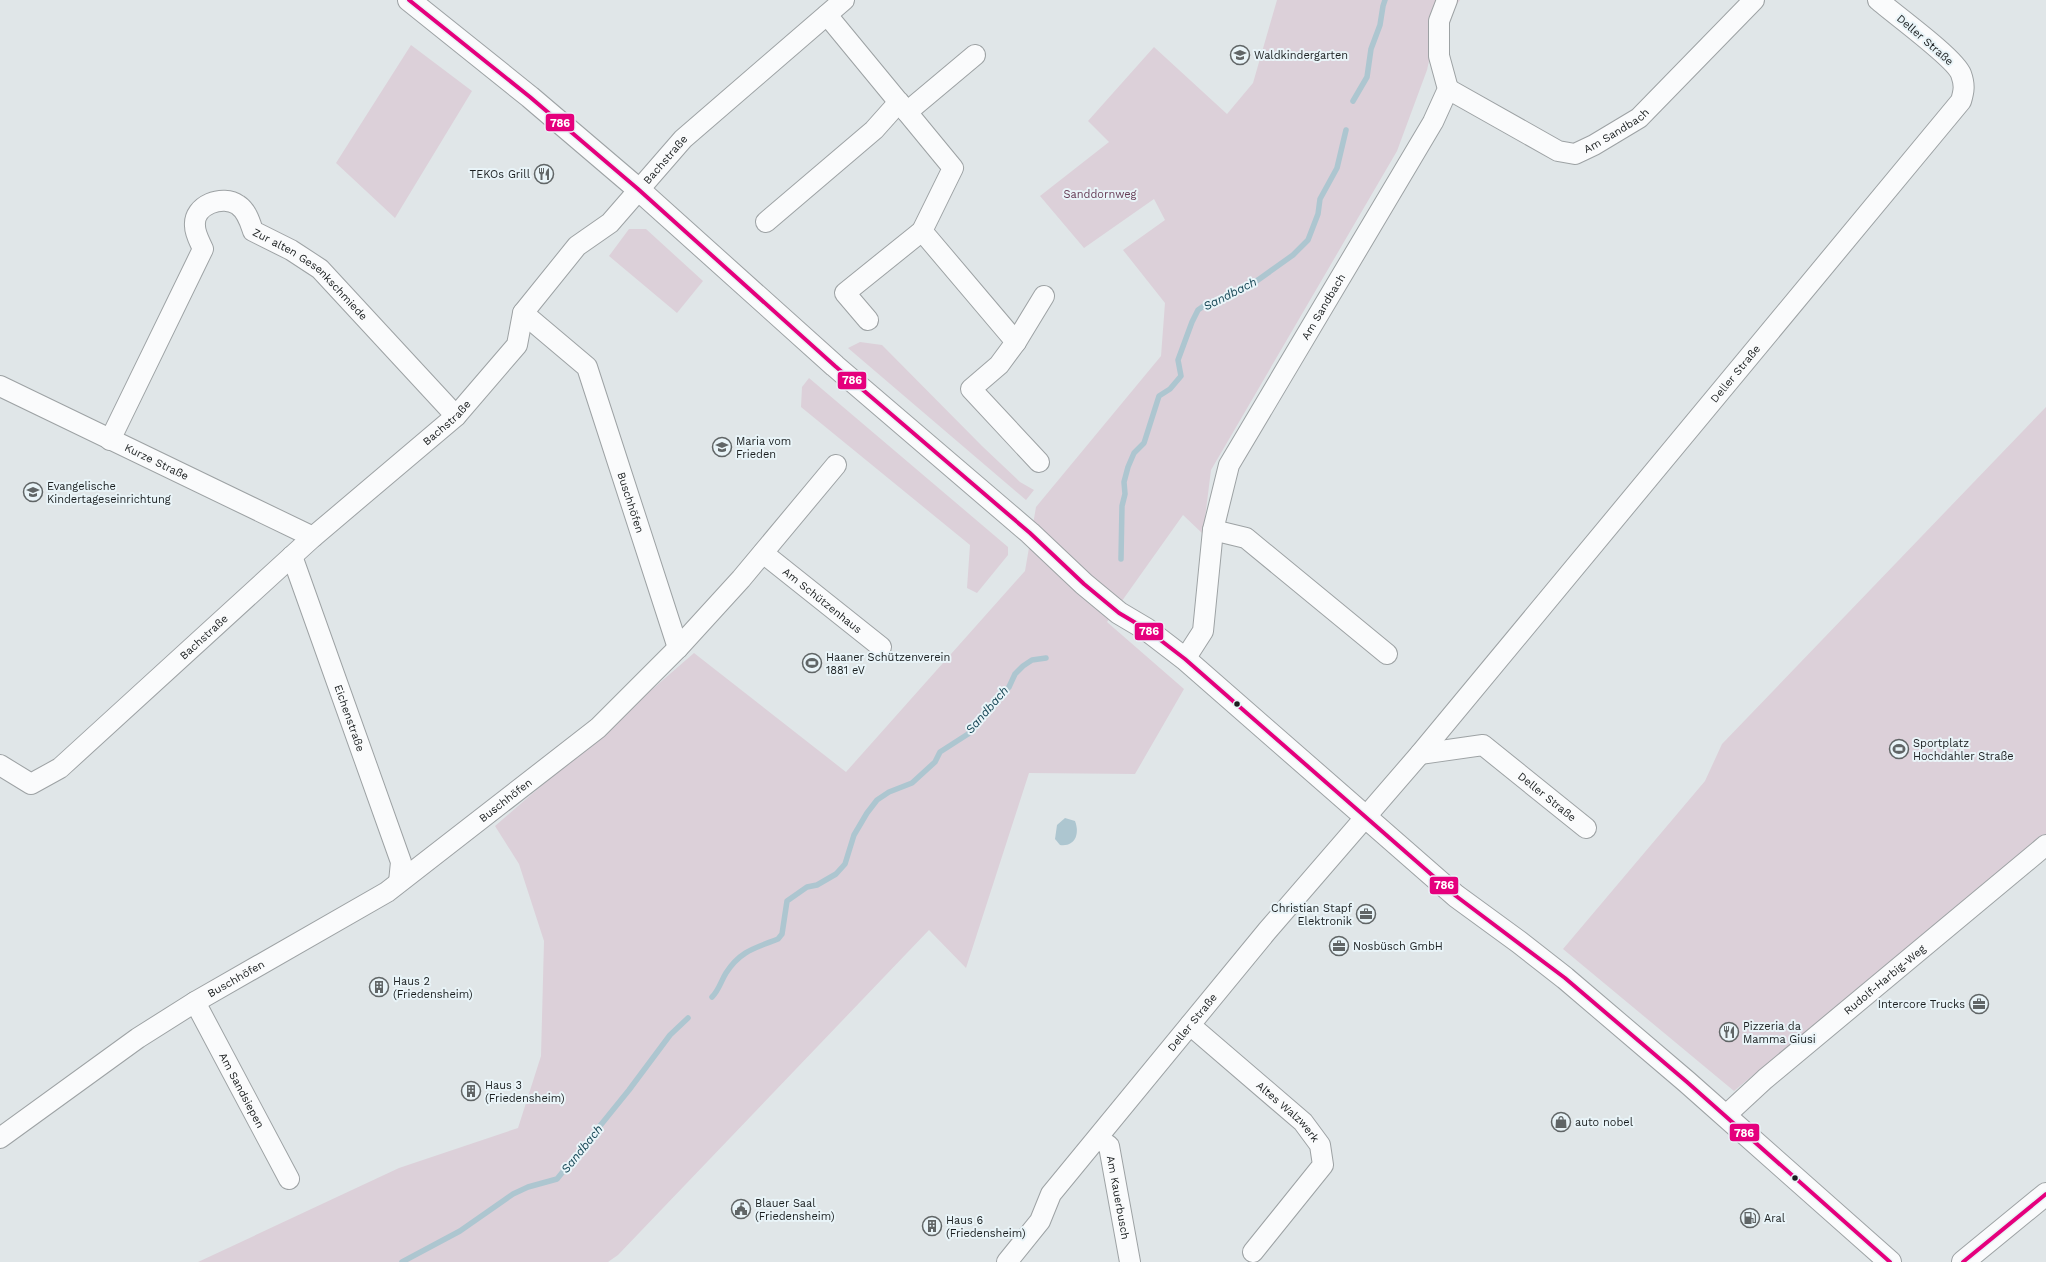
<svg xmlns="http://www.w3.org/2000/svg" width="2046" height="1262" font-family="'Work Sans',sans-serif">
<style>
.green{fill:#dcd0d9}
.water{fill:#adc6d0}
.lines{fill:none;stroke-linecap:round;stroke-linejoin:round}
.stream{stroke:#adc6d0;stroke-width:5.5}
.street-casing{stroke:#9da2a4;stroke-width:22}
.secondary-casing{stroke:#9da2a4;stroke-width:24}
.street{stroke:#fafbfc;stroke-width:20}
.secondary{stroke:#fafbfc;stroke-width:22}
.bus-1-casing{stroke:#e9f4f8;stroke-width:7}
.bus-1{stroke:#e5007d;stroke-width:4}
.bus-dot{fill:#1b1f20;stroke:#e9f4f8;stroke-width:1.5}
.labels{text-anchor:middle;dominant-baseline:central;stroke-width:4;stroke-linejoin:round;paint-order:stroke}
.street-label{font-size:11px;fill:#1b1f20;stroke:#e9f4f8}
.poi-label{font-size:11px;fill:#1b1f20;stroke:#e9f4f8;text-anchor:start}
.park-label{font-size:11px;fill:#673c56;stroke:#e9f4f8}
.water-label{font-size:12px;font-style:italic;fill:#164655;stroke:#e9f4f8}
.line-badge{stroke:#e9f4f8;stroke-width:1.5}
.badge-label{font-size:11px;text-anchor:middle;font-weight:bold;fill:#fff}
</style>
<rect width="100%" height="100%" fill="#e0e6e8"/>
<path class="green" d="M1277,0H1460L1435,34L1427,70L1397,151L1211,470L1203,534L1183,515L1107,622L1184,689L1135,774L1029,773L966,968L929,930L618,1255L608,1262H198L399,1168L518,1128L541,1056L544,941L519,864L495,826L694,653L846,772L1025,571L1036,507L1161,356L1165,303L1123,250L1165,220L1154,199L1084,248L1040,196L1109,142L1088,121L1154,47L1227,114L1253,83Z
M411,45L472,91L395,218L336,163Z
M629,229H646L703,281L677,313L609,256Z
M860,342L882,345L982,446L1020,482L1034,490L1026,500L848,348Z
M809,378L1008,547V555L977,593L967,588L970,545L801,407L802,387Z
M2046,407V834L1734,1091L1563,949L1705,781L1722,744Z"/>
<path class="water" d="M1065,818L1075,821C1080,834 1075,847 1060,845L1055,839L1057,825Z"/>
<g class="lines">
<path class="stream" d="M1353,101L1367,77L1371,49L1380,25L1383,6L1385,0
M1121,559L1122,506L1125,494L1124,482L1128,467L1134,453L1144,443L1159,396L1170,389L1181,376L1178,360L1192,322L1198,310L1208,303L1224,298L1258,280L1293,255L1308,240L1318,214L1320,199L1337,168L1346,130
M712,997C719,990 721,981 726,973C740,951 755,948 778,939L782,934L787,901L807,887L817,885L836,874L845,864L854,835L867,813L877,800L889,792L912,783L935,762L940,752L968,734L975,727L984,713L1009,687L1015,674L1023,666L1032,660L1046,658
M402,1262L460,1231L513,1194L528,1187L557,1179L629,1090L670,1035L688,1018"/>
<g class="street-casing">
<g id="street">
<path d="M827,15L953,168L922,231L845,293L868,320"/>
<path id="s1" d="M1448,89L1558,151L1575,154L1594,145L1639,118L1754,0"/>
<path d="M907,112L975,55"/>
<path d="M766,222L874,130L899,102"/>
<path d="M922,231L1016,342"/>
<path id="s2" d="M523,313L587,367L678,648"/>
<path id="s3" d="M0,386L313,537"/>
<path id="s4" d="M110,440L203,249C200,242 195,234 195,226C193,205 223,194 238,205C247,211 250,222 253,231L291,250L320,269L456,416"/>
<path d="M1039,462L971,389L999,365L1016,342L1044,296"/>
<path d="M1213,530L1246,538L1387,654"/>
<path id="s5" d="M763,553L881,647"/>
<path id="s6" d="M292,556L401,862L399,882"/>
<path id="s7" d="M1185,659L1203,631L1213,530L1229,465L1433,122L1448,89L1439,56V21L1447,0"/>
<path id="s8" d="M1420,754L1483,745L1586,828"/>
<path id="s9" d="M0,765L31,784L60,768L313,537L456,416L517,345L523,313L577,246L610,223L683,139L844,0"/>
<path id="s10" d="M195,1002L289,1179"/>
<path id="s11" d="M1190,1025L1303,1122L1320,1145L1323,1165L1253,1252"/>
<path id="s12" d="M1725,1116L1765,1079L2046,845"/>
<path id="s13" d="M0,1138L138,1038L195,1002L387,892L598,728L678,648L741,579L836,465"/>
<path id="s14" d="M1098,1138L1109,1146L1130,1262"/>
<path id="s15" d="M1007,1262L1040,1221L1051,1194L1267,931L1420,754L1961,101C1964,91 1965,85 1961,74C1955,58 1894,14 1878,0"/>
</g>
</g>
<g class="secondary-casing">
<path id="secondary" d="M409,0L530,97L638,189L835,366L1030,533L1084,584L1119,613L1146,629L1185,659L1456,896L1519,942L1565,978L1687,1082L1890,1262
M1963,1262L2046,1194"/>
</g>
<use href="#street" class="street"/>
<use href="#secondary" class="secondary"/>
<g class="bus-1-casing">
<path id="bus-1" d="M409,0L530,97L638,189L835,366L1030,533L1084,584L1119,613L1146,629L1185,659L1456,896L1565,978L1687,1082L1890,1262
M1963,1262L2046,1194"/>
</g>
<use href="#bus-1" class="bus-1"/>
</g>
<defs>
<g id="school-ring" transform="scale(1)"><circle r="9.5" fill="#e9f4f8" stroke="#606566" stroke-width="1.5"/><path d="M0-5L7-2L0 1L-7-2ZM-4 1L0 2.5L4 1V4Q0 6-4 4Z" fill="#606566"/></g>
<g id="restaurant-ring" transform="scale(1)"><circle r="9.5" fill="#e9f4f8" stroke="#606566" stroke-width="1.5"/><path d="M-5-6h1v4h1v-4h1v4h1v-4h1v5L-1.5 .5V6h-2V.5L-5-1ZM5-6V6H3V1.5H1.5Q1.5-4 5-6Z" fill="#606566"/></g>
<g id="stadium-ring" transform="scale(1)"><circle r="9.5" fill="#e9f4f8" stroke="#606566" stroke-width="1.5"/><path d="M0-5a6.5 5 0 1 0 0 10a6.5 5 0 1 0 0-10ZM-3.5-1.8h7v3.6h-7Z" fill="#606566"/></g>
<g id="office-ring" transform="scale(1)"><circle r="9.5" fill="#e9f4f8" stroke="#606566" stroke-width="1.5"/><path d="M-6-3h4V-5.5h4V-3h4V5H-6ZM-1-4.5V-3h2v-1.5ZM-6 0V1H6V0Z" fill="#606566"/></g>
<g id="building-ring" transform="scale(1)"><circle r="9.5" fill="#e9f4f8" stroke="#606566" stroke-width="1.5"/><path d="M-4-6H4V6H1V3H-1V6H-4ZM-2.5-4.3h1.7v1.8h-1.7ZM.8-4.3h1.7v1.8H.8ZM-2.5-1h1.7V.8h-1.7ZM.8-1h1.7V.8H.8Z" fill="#606566"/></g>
<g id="shop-ring" transform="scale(1)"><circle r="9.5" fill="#e9f4f8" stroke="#606566" stroke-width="1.5"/><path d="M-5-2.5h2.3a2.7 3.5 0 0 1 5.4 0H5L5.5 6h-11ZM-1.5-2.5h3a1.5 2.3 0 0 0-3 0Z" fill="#606566"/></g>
<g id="civic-ring" transform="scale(1)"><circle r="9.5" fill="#e9f4f8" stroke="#606566" stroke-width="1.5"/><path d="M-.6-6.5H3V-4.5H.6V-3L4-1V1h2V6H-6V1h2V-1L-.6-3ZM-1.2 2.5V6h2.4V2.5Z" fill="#606566"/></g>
<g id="fuel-ring" transform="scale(1)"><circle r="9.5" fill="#e9f4f8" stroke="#606566" stroke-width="1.5"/><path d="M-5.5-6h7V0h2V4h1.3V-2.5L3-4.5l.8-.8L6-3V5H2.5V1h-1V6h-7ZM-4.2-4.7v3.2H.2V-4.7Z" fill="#606566"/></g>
</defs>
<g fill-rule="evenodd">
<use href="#school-ring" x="1240" y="55"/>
<use href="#restaurant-ring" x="544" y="174"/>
<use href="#school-ring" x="722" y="447"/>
<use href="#school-ring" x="33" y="492"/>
<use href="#stadium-ring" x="812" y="663"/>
<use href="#stadium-ring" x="1899" y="749"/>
<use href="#office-ring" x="1366" y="914"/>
<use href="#office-ring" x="1339" y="946"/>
<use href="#building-ring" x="379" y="987"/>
<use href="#office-ring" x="1979" y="1004"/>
<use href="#restaurant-ring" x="1729" y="1032"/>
<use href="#building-ring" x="471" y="1091"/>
<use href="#shop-ring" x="1561" y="1122"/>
<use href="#civic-ring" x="741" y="1209"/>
<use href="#fuel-ring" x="1750" y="1218"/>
<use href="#building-ring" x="932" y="1226"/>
</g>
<g class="bus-dot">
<circle cx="1237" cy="704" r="3.5"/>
<circle cx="1795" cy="1178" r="3.5"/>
</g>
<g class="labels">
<g class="street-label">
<text transform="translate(1925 40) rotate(41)">Deller Straße</text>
<text stroke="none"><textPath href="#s1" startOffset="191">Am Sandbach</textPath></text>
<text stroke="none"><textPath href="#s9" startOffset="936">Bachstraße</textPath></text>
<text stroke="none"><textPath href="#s4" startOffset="398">Zur alten Gesenkschmiede</textPath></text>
<text stroke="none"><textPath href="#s7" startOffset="386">Am Sandbach</textPath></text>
<text stroke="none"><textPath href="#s15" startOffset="1150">Deller Straße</textPath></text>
<text stroke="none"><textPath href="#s9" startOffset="588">Bachstraße</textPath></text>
<text stroke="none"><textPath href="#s3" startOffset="174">Kurze Straße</textPath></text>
<text stroke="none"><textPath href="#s2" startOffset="226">Buschhöfen</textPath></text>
<text stroke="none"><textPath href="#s5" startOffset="76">Am Schützenhaus</textPath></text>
<text stroke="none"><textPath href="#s9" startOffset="264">Bachstraße</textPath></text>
<text stroke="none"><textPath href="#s6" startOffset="172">Eichenstraße</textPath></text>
<text stroke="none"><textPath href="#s8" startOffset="146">Deller Straße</textPath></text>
<text stroke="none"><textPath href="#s13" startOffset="609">Buschhöfen</textPath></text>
<text stroke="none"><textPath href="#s13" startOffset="285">Buschhöfen</textPath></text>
<text stroke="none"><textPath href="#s12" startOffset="210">Rudolf-Harbig-Weg</textPath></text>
<text stroke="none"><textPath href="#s15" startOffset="304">Deller Straße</textPath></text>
<text stroke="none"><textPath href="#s10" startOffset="100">Am Sandsiepen</textPath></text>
<text stroke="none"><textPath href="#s11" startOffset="131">Altes Walzwerk</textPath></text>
<text stroke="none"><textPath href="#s14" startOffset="66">Am Kauerbusch</textPath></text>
</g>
<g class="poi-label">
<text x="1254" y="55">Waldkindergarten</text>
<text x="530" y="174" text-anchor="end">TEKOs Grill</text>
<text x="736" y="441">Maria vom<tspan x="736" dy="13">Frieden</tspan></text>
<text x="47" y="486">Evangelische<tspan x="47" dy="13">Kindertageseinrichtung</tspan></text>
<text x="826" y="657">Haaner Schützenverein<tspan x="826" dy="13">1881 eV</tspan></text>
<text x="1913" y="743">Sportplatz<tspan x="1913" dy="13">Hochdahler Straße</tspan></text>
<text x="1352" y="908" text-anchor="end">Christian Stapf<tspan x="1352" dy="13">Elektronik</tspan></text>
<text x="1353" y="946">Nosbüsch GmbH</text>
<text x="393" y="981">Haus 2<tspan x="393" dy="13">(Friedensheim)</tspan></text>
<text x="1965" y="1004" text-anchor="end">Intercore Trucks</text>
<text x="1743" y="1026">Pizzeria da<tspan x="1743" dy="13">Mamma Giusi</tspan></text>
<text x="485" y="1085">Haus 3<tspan x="485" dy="13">(Friedensheim)</tspan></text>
<text x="1575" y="1122">auto nobel</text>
<text x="755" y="1203">Blauer Saal<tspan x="755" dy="13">(Friedensheim)</tspan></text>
<text x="1764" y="1218">Aral</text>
<text x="946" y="1220">Haus 6<tspan x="946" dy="13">(Friedensheim)</tspan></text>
</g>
<g class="park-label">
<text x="1100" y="194">Sanddornweg</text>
</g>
<g class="water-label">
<text transform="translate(1230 294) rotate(-27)">Sandbach</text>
<text transform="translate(987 710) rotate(-49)">Sandbach</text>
<text transform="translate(582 1149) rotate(-51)">Sandbach</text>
</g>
</g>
<g class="line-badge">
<rect x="545" y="113" width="30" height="19" rx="4" fill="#e5007d"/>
<rect x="837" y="371" width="30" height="19" rx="4" fill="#e5007d"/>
<rect x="1134" y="622" width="30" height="19" rx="4" fill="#e5007d"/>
<rect x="1429" y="876" width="30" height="19" rx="4" fill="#e5007d"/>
<rect x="1729" y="1123" width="31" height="19" rx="4" fill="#e5007d"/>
</g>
<g class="badge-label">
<text x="560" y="127">786</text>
<text x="852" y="384">786</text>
<text x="1149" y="635">786</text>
<text x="1444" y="889">786</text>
<text x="1744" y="1137">786</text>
</g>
</svg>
